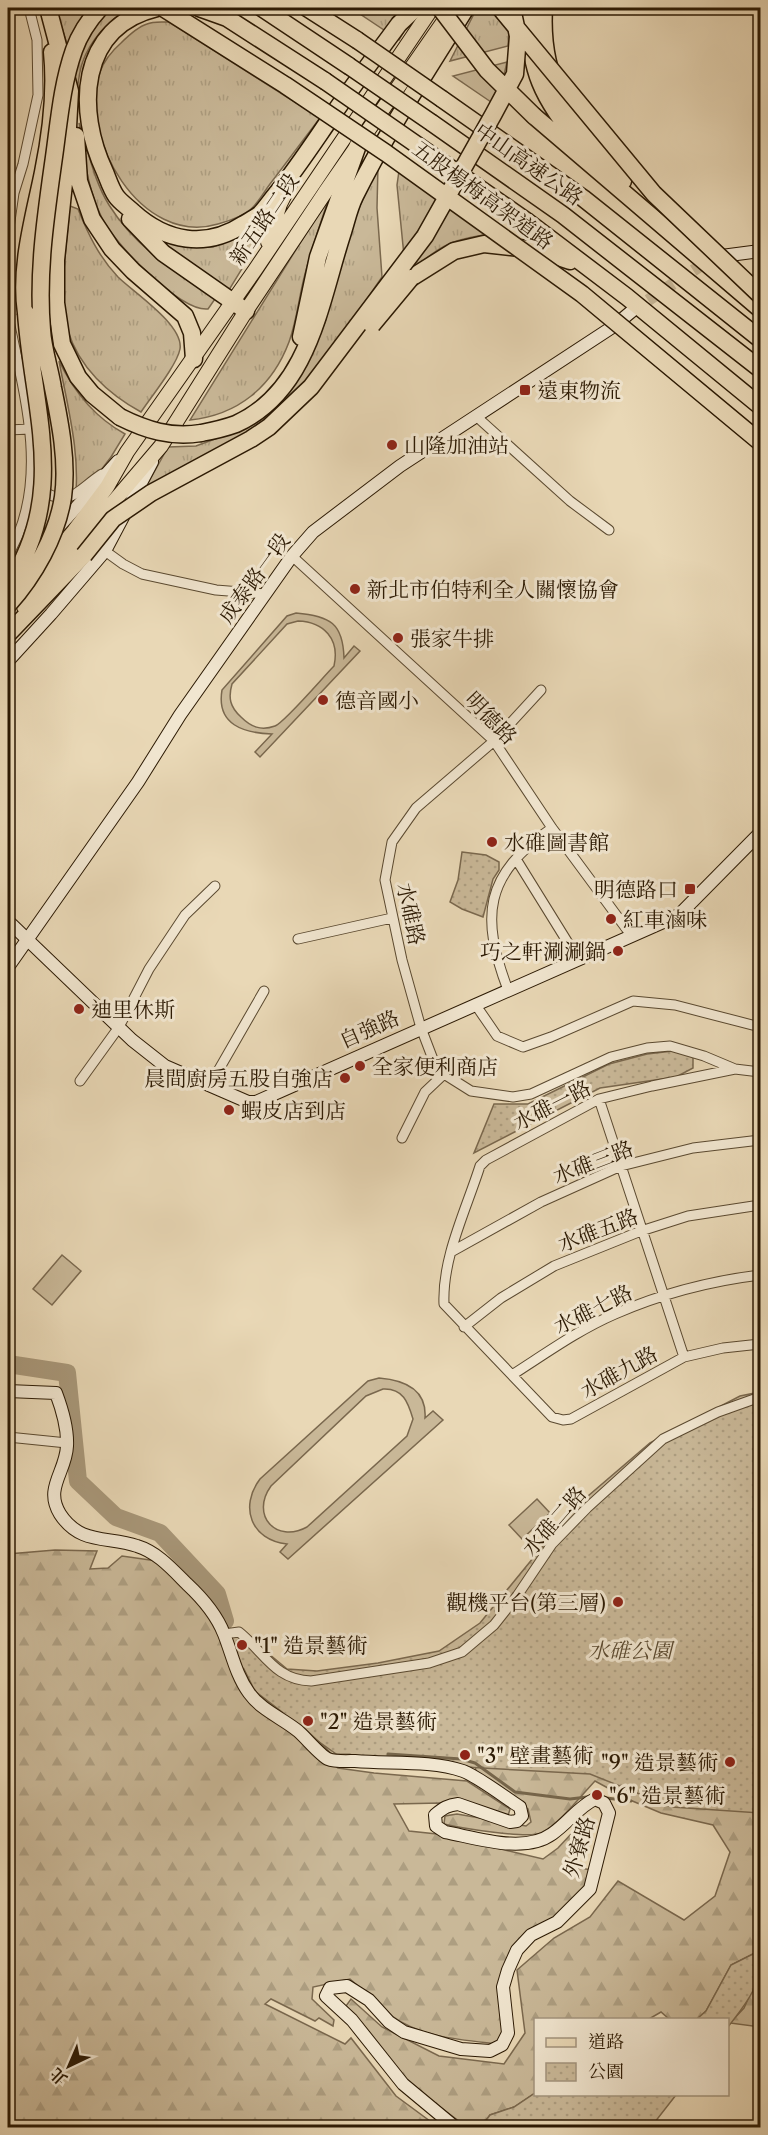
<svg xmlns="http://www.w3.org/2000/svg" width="768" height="2135" font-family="'Libre Caslon Text','Noto Serif TC',serif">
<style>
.grass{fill:url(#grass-tufts);stroke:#7a684e;stroke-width:1.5}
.forest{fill:url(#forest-firs);stroke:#7a684e;stroke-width:1.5}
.park{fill:url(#park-dots);stroke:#7a684e;stroke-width:1.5}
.garden{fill:#c9b898;stroke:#7a684e;stroke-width:1.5;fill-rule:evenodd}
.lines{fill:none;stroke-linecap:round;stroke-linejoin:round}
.stream{stroke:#76654a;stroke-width:3}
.river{stroke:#a89779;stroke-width:18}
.secondary-tunnel{stroke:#c3b292;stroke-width:12;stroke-dasharray:12 6;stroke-linecap:butt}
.street-casing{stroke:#5a4930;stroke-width:11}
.secondary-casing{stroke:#2b1903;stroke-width:14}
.primary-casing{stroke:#2b1903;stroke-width:16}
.highway-casing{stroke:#2b1903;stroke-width:19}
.street{stroke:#f1e6d0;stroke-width:9}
.secondary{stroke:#f1e6d0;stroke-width:12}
.primary{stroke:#e9d8b6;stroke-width:14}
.highway{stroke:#e9d8b6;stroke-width:16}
.highway-bridge-casing{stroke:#2b1903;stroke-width:19;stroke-linecap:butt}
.highway-bridge{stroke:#e9d8b6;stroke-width:16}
.poi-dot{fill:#8f2418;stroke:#f1e6d0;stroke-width:2}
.labels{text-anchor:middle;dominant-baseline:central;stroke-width:6;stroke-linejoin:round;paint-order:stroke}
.street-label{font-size:21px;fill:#2b1903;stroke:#f1e6d0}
.poi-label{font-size:21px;fill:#2b1903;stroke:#f1e6d0;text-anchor:start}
.park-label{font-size:21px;font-style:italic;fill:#5a4930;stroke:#f1e6d0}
</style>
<defs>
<pattern id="grass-tufts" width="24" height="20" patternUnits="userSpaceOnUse" patternTransform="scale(1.5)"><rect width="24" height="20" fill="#c9b898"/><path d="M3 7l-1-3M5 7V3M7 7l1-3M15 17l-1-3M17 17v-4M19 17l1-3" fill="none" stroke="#ad9e81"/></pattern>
<pattern id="forest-firs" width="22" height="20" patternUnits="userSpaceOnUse" patternTransform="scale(1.5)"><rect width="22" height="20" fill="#c9b898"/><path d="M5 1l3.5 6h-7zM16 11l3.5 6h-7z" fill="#ad9e81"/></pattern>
<pattern id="park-dots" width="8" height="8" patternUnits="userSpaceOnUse" patternTransform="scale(1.5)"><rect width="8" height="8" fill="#c9b898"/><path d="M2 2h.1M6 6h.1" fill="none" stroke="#ad9e81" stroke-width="1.8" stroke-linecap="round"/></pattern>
</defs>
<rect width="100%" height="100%" fill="#e9d8b6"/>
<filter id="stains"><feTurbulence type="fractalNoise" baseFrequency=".00333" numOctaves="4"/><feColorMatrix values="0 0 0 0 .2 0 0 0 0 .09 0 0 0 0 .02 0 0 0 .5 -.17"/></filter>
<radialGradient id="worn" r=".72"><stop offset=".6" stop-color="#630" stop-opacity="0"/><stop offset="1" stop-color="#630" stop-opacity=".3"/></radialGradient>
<path class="grass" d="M56,8H128C109,21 91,39 83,61C79,71 78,83 77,94L66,41Z
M351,8H417L399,40Z
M477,8H491L509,31L508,46L450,61Z
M169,22L320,118C303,140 287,162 270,184C264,192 258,203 251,209C242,217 229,221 218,224C141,247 78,138 100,72C104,61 113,50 121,43C128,36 137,27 147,24C153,21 163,22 169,22Z
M507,62L504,75L491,102L453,76Z
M79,123C88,150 94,181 109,205C135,247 176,272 215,299L208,309C180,312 114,243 102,218C87,189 84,154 79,123Z
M378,165L377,208L382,277L319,369L279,413L141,496L168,447L196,446L242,429L315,346L325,322L352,224Z
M399,171L491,234C449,239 436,248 406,276L397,185Z
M280,195L251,254L229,290L158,239L185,247H213L252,230Z
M330,195C321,221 312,248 305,274C299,296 297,320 289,342C272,387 238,415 190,420Z
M70,206L78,209C88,234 99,257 118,277C133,292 184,325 180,349C177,365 151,397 141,412C108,394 79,367 68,331C58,296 67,242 70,206Z
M59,361C74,392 94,417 125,434L111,457L75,504C81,455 68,409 59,361Z"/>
<path class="forest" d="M55,1550L97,1551L90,1569L108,1568L122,1556L164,1562L211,1605L242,1681L279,1724L338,1768L374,1773L467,1781L510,1809L508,1816L441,1803L394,1804L409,1831L437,1834L543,1859L558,1848L571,1834L581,1837L577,1868L595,1870L569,1909L522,1939L504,1975L511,2026L499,2044C464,2040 422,2038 392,2016C377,2004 364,1991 350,1979L313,1987L312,1999L334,2020L333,2026L319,2018L315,2021L271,1999L265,2004L345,2044L351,2038L396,2096L438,2127L8,2128V1554Z
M760,1645V1955L757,1952L731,1965L706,2011L697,2019H669L661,2012L649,2019L536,2020L535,2093L514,2107L490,2115L481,2127H467L405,2081L346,2006L351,1999L382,2027L439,2056L504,2064L525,2033L517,1970L554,1938L590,1917L618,1881L684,1920L715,1896L730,1852L713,1825L661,1813L630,1800L595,1781C580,1797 560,1823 541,1833C528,1839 460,1828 444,1824L445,1816L457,1814L526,1826L531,1822L528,1809L476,1772L475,1764L437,1722L275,1677Z
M760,1972V2027L730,2023L744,2008Z"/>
<path class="park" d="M462,852L486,855L499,862V870L493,879L483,917L462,909L450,902L458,880Z
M673,1051L693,1053V1068L676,1077L600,1088L474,1153L494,1104H528L609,1064L647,1054Z
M760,1392V1813L672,1807L590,1774L392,1763L339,1756L263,1702L224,1644L238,1628L287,1669L317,1671L378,1663L439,1651L480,1623L574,1508L650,1443L740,1396Z
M757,1952L760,1955C761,1987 747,2002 728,2027V2020L697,2019L706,2011L731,1965Z
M535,2093L536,2094L676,2095L651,2127H481L490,2115L514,2107Z"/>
<path class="garden" d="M296,613C330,616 343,623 344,658L354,646L360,651L260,757L255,752L272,734C244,733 216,725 222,690L287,616ZM298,621C324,622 340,639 334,666C324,676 284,723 275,726C261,731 251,727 241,717C230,707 228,698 232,684L287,624Z
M62,1255L81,1271L52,1305L33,1289Z
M379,1378C404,1380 427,1389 425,1418L433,1411L443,1420L288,1559L280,1552L287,1544C251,1540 239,1507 260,1479L368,1381ZM383,1389C403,1388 408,1402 413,1419L407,1436L307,1527C276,1544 250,1515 271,1486L366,1396Z
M537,1499L550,1513L522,1539L509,1525Z"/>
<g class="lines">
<path class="stream" d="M243,1669L251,1685
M256,1693L282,1713
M302,1727L332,1755H350
M388,1754L461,1759L475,1763L515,1792L570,1799L587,1797
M606,1798L631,1801"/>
<path class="river" d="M8,1364L67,1373L78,1481L116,1517L160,1533L217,1594L225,1621"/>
<path class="secondary-tunnel" d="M633,310L711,259"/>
<g class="street-casing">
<path id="street" d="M8,235L14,193L23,164L38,95L37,40L29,8
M8,316C22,386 47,465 18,535C15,542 11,549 8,556
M477,417L570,501L609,530
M8,430L30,429
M40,489C70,510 77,490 102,474
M105,551L123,564L142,574L216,590L265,594
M292,556L494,741L552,828L631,935
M541,690L494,741L416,808L392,842L385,880L402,960L421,1028L434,1062L444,1074L471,1091L513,1097L531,1094L611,1057L647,1048L670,1046L704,1056L735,1069L760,1072
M516,859L578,959
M298,939L392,918
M508,990C480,916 484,875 552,828
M475,1004L497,1036L523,1047L551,1037L633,1001L675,1005L760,1027
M735,1069L652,1086L599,1099L486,1160L480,1166C466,1210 442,1258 444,1304L552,1417L563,1420L571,1419L684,1357L723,1348L760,1344
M80,1081L119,1027L149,969L185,915L215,886
M210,1085L264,991
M599,1099L684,1357
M402,1138L425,1092L444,1074
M451,1252L541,1202L621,1166L693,1148L760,1140
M464,1327L501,1298L554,1266L641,1231L688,1216L760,1205
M512,1375C545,1354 578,1330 615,1314C661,1294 710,1281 760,1275
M8,1437L67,1443
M224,1634L239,1632C265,1653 275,1680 311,1681L429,1663L462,1652L494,1625L517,1596L552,1544L587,1508L663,1439L718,1412L760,1397"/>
</g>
<g class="secondary-casing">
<path id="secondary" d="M714,257L760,251
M55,531L118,461
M8,661L51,614L105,551L152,462
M8,921L132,1040L165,1066L248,1102H256L679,915L760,833
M8,967L138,782L180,715L292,556L313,532L400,466L614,326L632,311
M8,1391L56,1393C62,1409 68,1428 67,1446C66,1472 44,1488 60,1514C80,1545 108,1536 137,1546C157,1552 172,1569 187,1584C201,1597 217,1616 224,1634C232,1654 236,1675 249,1693C261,1710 282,1718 298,1731C306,1738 321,1756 328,1759C335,1762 348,1761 355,1761C389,1764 431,1760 463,1771C477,1776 506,1798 520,1807L522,1816L517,1821L510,1822L458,1804C448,1805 443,1808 435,1815L436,1826L445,1832C477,1838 524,1854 552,1834C568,1823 578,1807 595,1799L604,1803L609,1813L590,1889L557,1922L531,1935L517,1950L508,1970L503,1987L508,2033L502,2045L490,2051L461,2049L404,2032L389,2022L369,2000L347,1986L330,1988L326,1996L352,2020L403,2084L456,2128"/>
</g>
<g class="primary-casing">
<path id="primary" d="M268,242L280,204L290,184
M39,572L74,531L107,487L127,452L255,270L432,8
M24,607L161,446L246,311L326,191L453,8"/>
</g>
<g class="highway-casing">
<path id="highway" d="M48,8L70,91L66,164L56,260V303L62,344L78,377L92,394L120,417
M157,8C78,27 76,111 105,172C108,179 111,189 116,196C120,202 128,207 133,212C166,242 206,249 244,224C249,221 255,218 260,214C266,208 271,200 277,193C297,168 314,142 332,116C354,84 377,54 399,24L416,8
M199,8L227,18L325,81
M262,8L349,66
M307,8L357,40
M530,8C527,69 543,100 582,146
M544,8C539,88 575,124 623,181
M442,99L583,198L760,339
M534,116L760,309
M432,123L563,215L760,369
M76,136L79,181L92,219L112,249L133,271L185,316L192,333L194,359
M130,219L163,253L246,311
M528,222L627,297L760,406
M411,278L454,251L484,244L537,250L570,261
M26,313C19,266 34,217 43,172C51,133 56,91 52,52
M301,337L318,257L358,145
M201,433C212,431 225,428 236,424C309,391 320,303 342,235C346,223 349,208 355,196C387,131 428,70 466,8
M8,634L84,555"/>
</g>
<use href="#street" class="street"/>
<use href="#secondary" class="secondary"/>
<use href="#primary" class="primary"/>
<use href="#highway" class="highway"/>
<g class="highway-bridge-casing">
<path id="highway-bridge" d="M163,8L285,85L386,153L582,294L760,442
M440,8L487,70L534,116
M500,8L654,194L760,295
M357,40L442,99
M349,66L432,123
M325,81L528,222
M372,325L411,278
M120,417C146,430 171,438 201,433
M84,555L113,519L151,493L251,439L269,427L311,387L425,236L493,115L515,74L518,36L512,8
M8,586C69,494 33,412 26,313
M8,605C34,576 57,536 63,497C68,462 60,422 53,388C50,369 43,349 42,330C37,272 46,214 54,157C59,121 62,84 74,50C80,33 89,20 100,8"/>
</g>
<use href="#highway-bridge" class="highway-bridge"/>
</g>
<g class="poi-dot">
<rect x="519" y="384" width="12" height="12" rx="3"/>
<circle cx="392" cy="445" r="6"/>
<circle cx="355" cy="589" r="6"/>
<circle cx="398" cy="638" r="6"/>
<circle cx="323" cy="700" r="6"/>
<circle cx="492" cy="842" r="6"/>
<rect x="684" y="883" width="12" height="12" rx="3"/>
<circle cx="611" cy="919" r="6"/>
<circle cx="618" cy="951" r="6"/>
<circle cx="79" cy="1009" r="6"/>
<circle cx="360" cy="1066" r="6"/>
<circle cx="345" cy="1078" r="6"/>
<circle cx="229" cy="1110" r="6"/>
<circle cx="618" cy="1602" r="6"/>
<circle cx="242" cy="1645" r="6"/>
<circle cx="308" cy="1721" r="6"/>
<circle cx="465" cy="1755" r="6"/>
<circle cx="730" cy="1762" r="6"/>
<circle cx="597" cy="1795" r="6"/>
</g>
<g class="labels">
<g class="street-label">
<text transform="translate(529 164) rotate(35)">中山高速公路</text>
<text transform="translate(483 195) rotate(36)">五股楊梅高架道路</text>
<text transform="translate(264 219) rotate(-56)">新五路二段</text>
<text transform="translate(254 578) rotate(-54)">成泰路一段</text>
<text transform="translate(491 718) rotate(46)">明德路</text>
<text transform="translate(411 914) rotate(78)">水碓路</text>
<text transform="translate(369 1029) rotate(-24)">自強路</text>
<text transform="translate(552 1105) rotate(-27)">水碓一路</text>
<text transform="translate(593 1162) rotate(-21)">水碓三路</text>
<text transform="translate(598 1230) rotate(-21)">水碓五路</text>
<text transform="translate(593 1309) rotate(-26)">水碓七路</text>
<text transform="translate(619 1372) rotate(-29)">水碓九路</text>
<text transform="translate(554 1521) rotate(-49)">水碓二路</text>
<text transform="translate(579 1847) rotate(-74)">外寮路</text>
</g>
<g class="poi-label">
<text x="537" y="390">遠東物流</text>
<text x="404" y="445">山隆加油站</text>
<text x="367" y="589">新北市伯特利全人關懷協會</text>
<text x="410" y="638">張家牛排</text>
<text x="335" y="700">德音國小</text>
<text x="504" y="842">水碓圖書館</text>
<text x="678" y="889" text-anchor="end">明德路口</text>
<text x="623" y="919">紅車滷味</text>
<text x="606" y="951" text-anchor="end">巧之軒涮涮鍋</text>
<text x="91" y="1009">迪里休斯</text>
<text x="372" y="1066">全家便利商店</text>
<text x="333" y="1078" text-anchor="end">晨間廚房五股自強店</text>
<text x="241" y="1110">蝦皮店到店</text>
<text x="606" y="1602" text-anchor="end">觀機平台(第三層)</text>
<text x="254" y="1645">"1" 造景藝術</text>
<text x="320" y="1721">"2" 造景藝術</text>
<text x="477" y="1755">"3" 壁畫藝術</text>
<text x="718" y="1762" text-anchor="end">"9" 造景藝術</text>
<text x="609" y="1795">"6" 造景藝術</text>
</g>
<g class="park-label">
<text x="630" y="1650">水碓公園</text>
</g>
</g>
<rect width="768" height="2135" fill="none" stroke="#e9d8b6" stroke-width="30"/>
<rect x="9" y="9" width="750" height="2117" fill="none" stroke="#2b1903" stroke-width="3"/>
<rect x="15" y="15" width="738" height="2105" fill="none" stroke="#2b1903" stroke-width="1.5"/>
<rect x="534" y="2018" width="195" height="78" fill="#f1e6d0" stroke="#a2947e" stroke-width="1.5"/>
<rect x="546" y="2038" width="30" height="9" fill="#e9d8b6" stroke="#a2947e" stroke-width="1.5"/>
<text x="588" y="2048" font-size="18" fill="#2b1903">道路</text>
<rect x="546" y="2063" width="30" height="18" fill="url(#park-dots)" stroke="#a2947e" stroke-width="1.5"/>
<text x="588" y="2078" font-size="18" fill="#2b1903">公園</text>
<g transform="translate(69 2066) rotate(224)" stroke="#f1e6d0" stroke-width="4.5" paint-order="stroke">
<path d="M0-4.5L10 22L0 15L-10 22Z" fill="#2b1903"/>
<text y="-9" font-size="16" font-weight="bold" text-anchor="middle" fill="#2b1903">北</text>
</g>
<rect width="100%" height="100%" filter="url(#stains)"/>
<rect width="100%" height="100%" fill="url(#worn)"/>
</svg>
